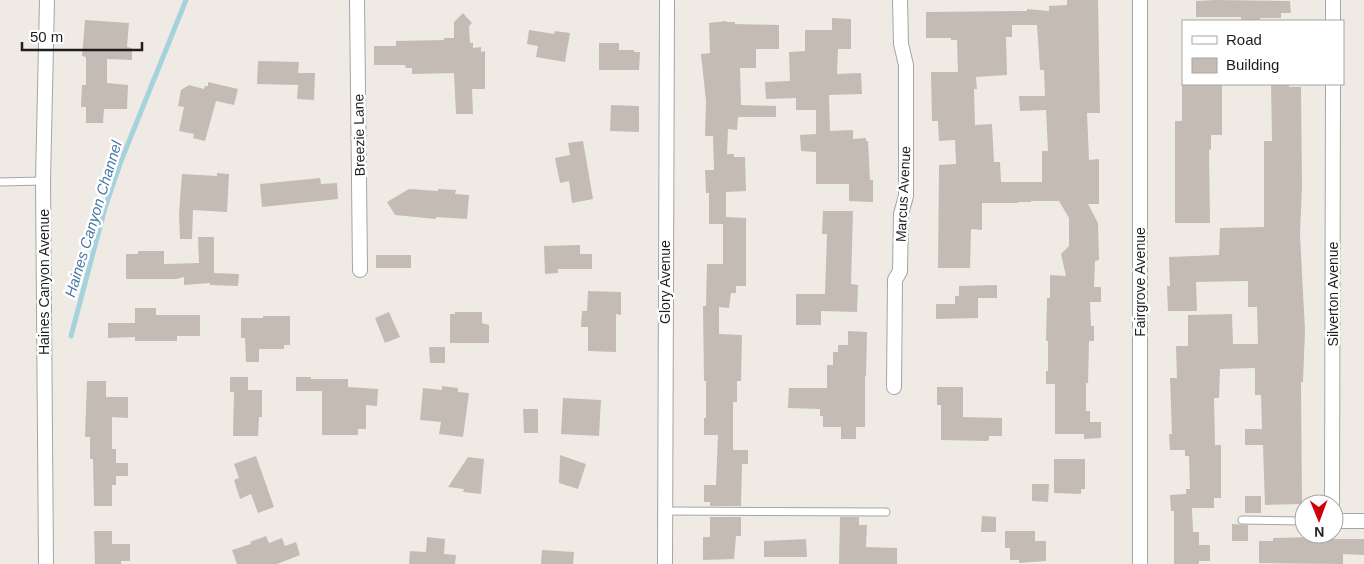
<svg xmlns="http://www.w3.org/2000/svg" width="1364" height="564" font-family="Arial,sans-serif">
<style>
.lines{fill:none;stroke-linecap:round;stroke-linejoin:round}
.stream{stroke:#a5d2dd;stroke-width:5}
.building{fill:#c4bbb4;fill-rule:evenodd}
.service-casing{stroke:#a5a5a5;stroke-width:9}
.minor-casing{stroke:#a5a5a5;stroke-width:16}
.service{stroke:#fff;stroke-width:7}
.minor{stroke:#fff;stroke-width:14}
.labels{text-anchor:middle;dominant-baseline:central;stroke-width:5;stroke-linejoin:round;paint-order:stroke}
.street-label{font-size:14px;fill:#1e1e1e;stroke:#fff}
.water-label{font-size:15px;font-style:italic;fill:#487aa6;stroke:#fff}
</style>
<rect width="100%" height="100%" fill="#efebe4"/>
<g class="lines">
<path class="stream" d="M71,336L105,208L121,161L186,0"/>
</g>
<path class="building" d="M1067,0H1098L1100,113H1087L1089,160L1099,159V204H1088L1098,223L1099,260L1095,261L1094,287H1101V302H1090L1091,326H1094V341H1089L1088,383H1086V411H1090V422H1101V438L1084,439V434H1055V384H1046V371H1048V341H1046L1047,298H1050V275L1066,276L1061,254L1069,246V218L1059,201H1031V202H1018V203H982V230L971,229L970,268H938L939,165L956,164L955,140L939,141L938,121H932L931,72H958L957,40H951V38H926V12L1027,11V9L1049,11V6L1067,5ZM1012,25H1037L1040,70H1044L1045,96H1019L1020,111L1046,110L1048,151H1042V182H1001L1000,162H994L992,124L975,125L974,89H977L976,77L1007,75L1006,37H1012Z
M1216,0L1290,1L1291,13H1281V18H1260V21H1241V17H1196V1Z
M463,13L472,23L469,26L470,43H473V48L481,47V52L485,51V89H472L473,114H456L454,73L412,74V68H406L405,65H374V46H396V41L444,40V38H454V22Z
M832,18L851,19V49H838L837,74L861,73L862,94L829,95L830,131L853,130V139L866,138V141H868L870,180H873V202L849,201V184H816V152L801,151L800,135L816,134V110H796V98L766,99L765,82L790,81L789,52L805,51V30H832Z
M85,20L129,23L127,47L132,48V60L107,59V83L128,85L127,109H104L103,123H86V107H81L82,85H86V57L82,56Z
M726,21V22H735V24L779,25V49H756V68H740L741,105L776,106V117H738L737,130L728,129L727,154H734V157H745L746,191L726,192V217L746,218V286H736V293H731L729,308L719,307V334L742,335L741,381H737V402H733V450H748V464H742L741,506H710V502H704V485H716L718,435H704V418H706V381H704L703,306H706L707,264H723V224H709V193H706L705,170H714L713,136H705L706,101L701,54L710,53L709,23Z
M529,30L554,34L555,31L570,33L565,62L536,57L538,46L527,44Z
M599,43H619V50H634V52H640L639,70H599Z
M258,61L299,62L298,73H315L314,100L297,99L298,85L257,84Z
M208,82L238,89L234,105L216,101L205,141L193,138L194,134L179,131L184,107L178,106L181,90L189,85L204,89L205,86H208Z
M1182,84H1222V135H1211V149L1209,150L1210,223H1175V121H1182Z
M1271,84H1289V87H1301L1302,187L1300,234L1305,331L1303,382H1301L1302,504L1265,505L1263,445H1245V429H1262L1261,395H1255V368L1220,369L1219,398H1214L1215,445H1221V498H1214V508H1192L1193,532H1199V545H1210V561H1199V564H1174V511H1171L1170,495L1186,494V489H1190L1189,456H1185V450H1170L1169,434H1172L1170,378H1177L1176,346H1188V315L1232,314L1233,344H1258L1257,307H1248V281L1196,282L1197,311H1168L1167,286H1170L1169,257L1219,255L1220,228L1264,227V141H1272Z
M611,105L639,106V132L610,131Z
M583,141L593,199L572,203L569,181L560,183L555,158L570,155L568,143Z
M217,173L229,174L227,212L193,210L192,239H180L179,213L182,174L217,176Z
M320,178L321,184L337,183L338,199L262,207L260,184Z
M409,189L438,191V189L456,190L455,194L469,195L467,219L436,217V219L395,215L387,202Z
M823,211H853L851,284L858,285L857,312L821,311V325H796V294H825L827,234H822Z
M198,237H214V273L239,274L238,286L210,285V283L184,285V277L176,279H126V254H138V251H164V264L199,263Z
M580,245V254H592V269H558V273L545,274L544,246Z
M376,255H411V268H376Z
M997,285V298H978V318L936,319V304H955V296H959V286Z
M588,291L621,292V315L616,314V352L588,351V327H581L582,311H587Z
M135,308H156V315H200V336H177V341H135V337L108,338V323H135Z
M389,312L400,337L385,343L375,318Z
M455,312H482V323L489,325V343H450V314H455Z
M263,316H290V345H284V349H259V362H246L245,338H241V318H263Z
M848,331L867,332L866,376H865V427H856V439H841V427H823V416H820V409L788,408L789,388H827V365H833V352H838V345H848Z
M429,347H445V363H430Z
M230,377H248V390H262V417H259L258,436H233L234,392H230Z
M296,377H311V379H348V387L378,389L377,406L366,405V429H358V435H322V391H296Z
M87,381H106V397H128V418L112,417V449H116V463H128V476H116V485H112V506H94L93,459H90V437H85Z
M442,386L458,388V392L469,393L463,437L439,434L441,422L420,420L423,388L442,390Z
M937,387H963V417L1002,418V436H989V440L987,441L941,440V405H937Z
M563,398L601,400L599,436L561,434Z
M523,409H538V433H524Z
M560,455L586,464L578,489L559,483Z
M256,456L274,507L258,513L251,494L240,499L234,480L239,478L234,464Z
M468,457L484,459L481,494L463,492L464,489L448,487Z
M1054,459H1085V489H1081V494L1054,493Z
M1032,484H1049L1048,502L1032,501Z
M1245,496H1261V513H1245Z
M982,516L996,517V532H981Z
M710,517H741V536H736L734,559L703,560V537H710Z
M840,517H859V525H867L866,547L897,548V564H839Z
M1232,524L1248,525V541H1232Z
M94,531H112V544H130V561H121V564H95Z
M1005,531H1035V541H1046V561L1019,563V560H1010V548H1005Z
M266,536L269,543L282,538L285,546L296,542L300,555L277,564H237L232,550L251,544L250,542Z
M427,537L445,539L444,554L456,555L455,564H409L410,551L426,552Z
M1316,537V539H1364V555L1343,554V564L1259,563V541H1273V538Z
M806,539L807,557H764V541Z
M542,550L574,552L573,564H541Z"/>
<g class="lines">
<g class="service-casing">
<path id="service" d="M0,182L43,181
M665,511L886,512
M1242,520L1304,521"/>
</g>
<g class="minor-casing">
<path id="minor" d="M357,0L360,270
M1140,0V564
M1333,21V0
M894,387L895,280L900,271L901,214L906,196V65L901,44L900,0
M1332,504L1333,84
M1334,521H1364
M46,564L43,181L47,0
M665,564L667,0"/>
</g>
<use href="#service" class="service"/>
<use href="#minor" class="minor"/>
</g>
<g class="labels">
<g class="street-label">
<text transform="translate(359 135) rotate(-91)">Breezie Lane</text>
<text transform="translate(903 194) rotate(-87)">Marcus Avenue</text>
<text transform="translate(44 282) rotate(-90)">Haines Canyon Avenue</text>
<text transform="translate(665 282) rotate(-90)">Glory Avenue</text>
<text transform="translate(1140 282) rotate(-90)">Fairgrove Avenue</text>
<text transform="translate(1333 294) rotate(-90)">Silverton Avenue</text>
</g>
<g class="water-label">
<text transform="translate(93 219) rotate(-73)">Haines Canyon Channel</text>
</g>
</g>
<rect x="1182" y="20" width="162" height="65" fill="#ffffff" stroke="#a5a5a5"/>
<rect x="1192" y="36" width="25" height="8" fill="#ffffff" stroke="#a5a5a5"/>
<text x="1226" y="45" font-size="15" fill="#1e1e1e">Road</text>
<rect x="1192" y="58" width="25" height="15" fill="#c4bbb4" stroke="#a5a5a5"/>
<text x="1226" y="70" font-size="15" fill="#1e1e1e">Building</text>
<g transform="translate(1319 519) rotate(179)"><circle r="24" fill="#ffffff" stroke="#a5a5a5"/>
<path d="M0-4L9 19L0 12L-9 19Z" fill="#cc0008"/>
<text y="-8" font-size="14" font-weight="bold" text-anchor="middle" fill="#1e1e1e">N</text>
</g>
<path d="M22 42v8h120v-8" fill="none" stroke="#1e1e1e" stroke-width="2.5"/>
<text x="30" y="42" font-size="15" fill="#1e1e1e" stroke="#ffffff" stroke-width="4" paint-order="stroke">50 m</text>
</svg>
